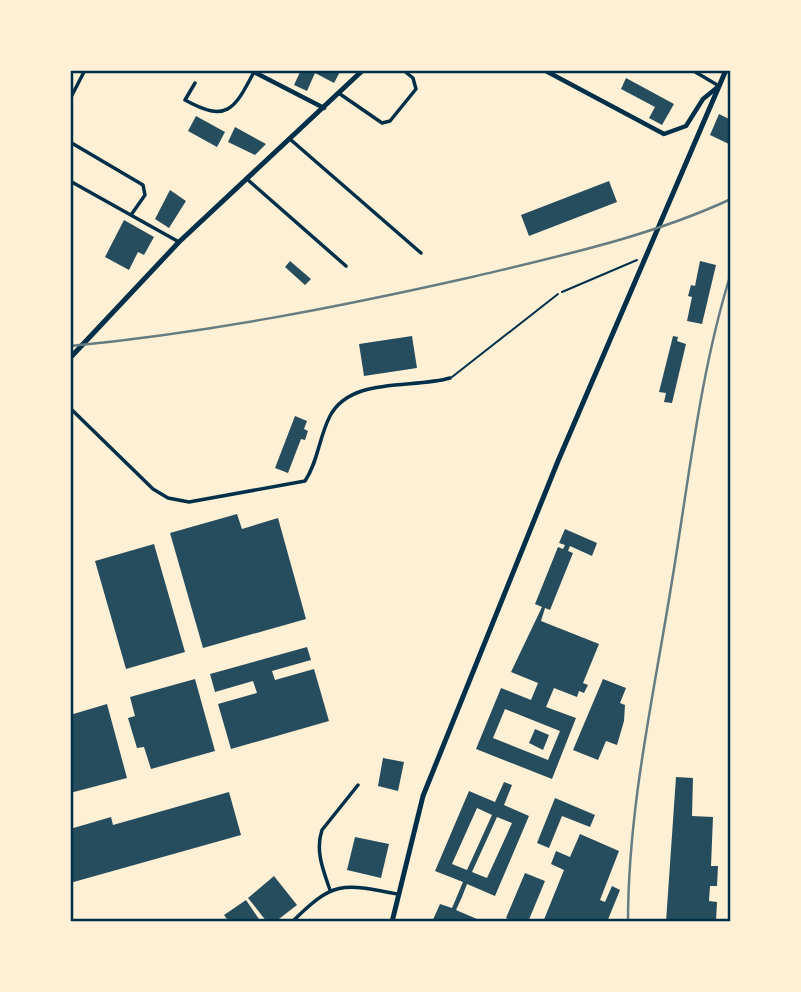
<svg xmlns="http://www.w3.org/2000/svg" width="801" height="992" font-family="Helvetica,sans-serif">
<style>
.building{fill:#264d5e;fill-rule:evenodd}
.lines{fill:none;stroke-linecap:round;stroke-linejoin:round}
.path{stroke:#003049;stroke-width:2}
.service{stroke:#003049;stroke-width:2}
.minor{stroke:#003049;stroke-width:3.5}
.tertiary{stroke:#003049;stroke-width:4.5}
.primary{stroke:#003049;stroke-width:5}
.rail{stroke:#657d81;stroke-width:2.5}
.neatline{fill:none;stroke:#003049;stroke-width:2.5}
</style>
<rect width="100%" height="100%" fill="#fdf0d5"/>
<path class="building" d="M301,70H341L334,83L315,73L307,91L294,85Z
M626,78L674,104L662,125L649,118L655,107L621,89Z
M719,114L731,120V145L710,135Z
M196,116L225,132L217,147L188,131Z
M235,127L266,144L255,155L228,142Z
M609,181L617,202L529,236L521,215Z
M170,190L186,201L169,228L155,219Z
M124,220L154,237L144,255L138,252L129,270L105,257Z
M290,261L311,279L305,285L285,267Z
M700,261L716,265L702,324L687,321L692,297L688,296L691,285L695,286Z
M412,336L417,368L364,376L359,344Z
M673,336L678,337L677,341L686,344L672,403L664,402L666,393L659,392Z
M295,416L307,421L304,429L308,431L305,440L301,439L288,473L275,468Z
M237,514L242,529L278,518L306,619L203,648L170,533Z
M565,529L597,543L592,556L570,546L568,551L573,553L550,610L545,608L541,621L599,644L583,683L588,685L584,693L579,691L577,697L554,688L546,707L576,718L552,779L476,749L501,688L531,700L538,683L511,672L542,607L535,604L558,547L563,549L565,545L559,543ZM505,709L560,731L548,760L493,738Z
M154,544L185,652L126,669L95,561Z
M307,647L311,660L272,671L275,680L314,669L329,721L231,749L218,704L257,693L253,681L215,692L210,674Z
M195,679L215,751L151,769L144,747L137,748L128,718L135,716L130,697Z
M603,679L626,688L620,703L625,705L624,721L617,745L606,741L598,760L573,750Z
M107,704L127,778L70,793V715Z
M535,729L549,735L543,750L529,743Z
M383,758L404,762L398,791L378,786Z
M676,777L693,778L692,816L713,817L711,866H718L717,886H710L709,901L717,902L716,922H666Z
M504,782L512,785L504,805L529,816L495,896L467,884L462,897L456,910L484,922H432L440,904L452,908L463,882L435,871L469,791L495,802ZM477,808L492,815L467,870L452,864ZM497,817L512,823L487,878L472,872Z
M229,792L241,835L70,883V829L111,817L113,825Z
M555,798L595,815L590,827L562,816L549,848L537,843Z
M580,834L619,851L600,900L605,902L612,886L620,890L607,922H543L564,870L551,864L556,851L570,857Z
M355,837L389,844L381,878L347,870Z
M525,873L545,881L528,922H515L506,918Z
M274,876L297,905L275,922H267L248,898Z
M246,900L261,922H229L224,915Z"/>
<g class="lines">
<path class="path" d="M70,70H78
M562,292L637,260"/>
<path class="service" d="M452,377L558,294"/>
<path class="minor" d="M692,70L719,86
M195,83L185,100C227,123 234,110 254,72
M340,94L382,123L390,121L416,89L413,78L403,70
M70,99L85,70
M291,140L421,253
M70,142L143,185L145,195L131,215
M248,180L346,266
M70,181L179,242
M70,408L153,489L168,498L189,502L305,481C318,462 319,437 330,416C351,376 413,389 450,378
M330,890C323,870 315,850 322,830L358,785
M292,922C333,881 342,883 397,894"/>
<path class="tertiary" d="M250,70L324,108
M544,70L664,134L686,126L703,99L719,86"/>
<path class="primary" d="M70,358L179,242L363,70
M392,922L423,796L558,461L726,70"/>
<path class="rail" d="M70,346C206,333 339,307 472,277C560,256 649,237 731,199
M628,922C628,807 654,694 672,581C689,479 700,372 731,273"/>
</g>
<rect width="801" height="992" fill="none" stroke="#fdf0d5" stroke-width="144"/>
<rect x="72" y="72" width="657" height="848" class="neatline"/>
</svg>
